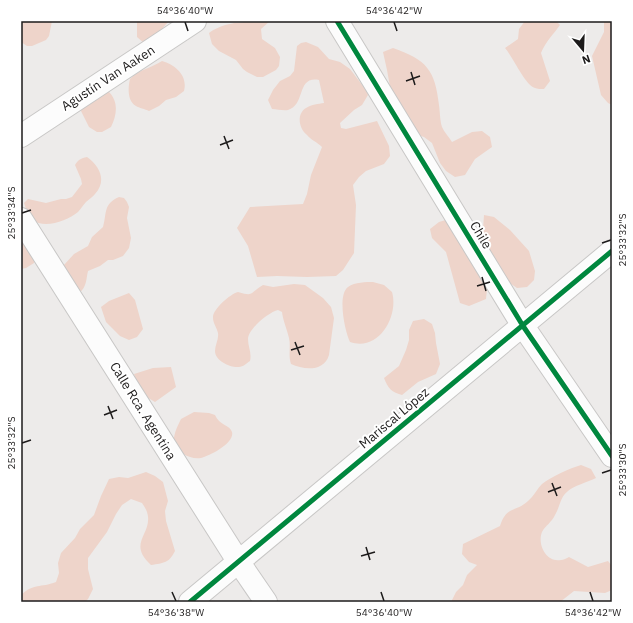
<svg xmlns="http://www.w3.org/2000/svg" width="633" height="623" font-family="'IBM Plex Sans',sans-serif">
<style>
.green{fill:#eed4ca}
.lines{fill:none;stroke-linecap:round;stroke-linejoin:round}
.minor-casing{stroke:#c8c7c6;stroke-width:24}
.minor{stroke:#fcfcfc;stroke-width:22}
.cycleway-casing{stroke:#fff;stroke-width:8}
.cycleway{stroke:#00873e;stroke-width:5}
.ticks{fill:none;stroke:#1d1b1b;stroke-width:1.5}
.labels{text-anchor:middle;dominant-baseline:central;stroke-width:4;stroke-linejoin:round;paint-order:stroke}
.street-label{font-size:13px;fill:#1d1b1b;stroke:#fff}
.neatline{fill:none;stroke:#1d1b1b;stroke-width:1.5}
.ticks-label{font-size:10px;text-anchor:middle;fill:#1d1b1b}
</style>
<rect width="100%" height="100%" fill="#edebea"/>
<path class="green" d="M21,21H52L49,36L46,40L32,46H27L21,42Z
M137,21H169L153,39L145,44L137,37Z
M246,21H270L261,29L262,39L275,48L280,57L279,66L276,70L263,77H257L247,72L243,69L236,60L219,51L212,44L209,33C214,29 223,25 230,24C236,22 240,24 246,21Z
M525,21H556L560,25C553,35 546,41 541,53L550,81L544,89C541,89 537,89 535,88C525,85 513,57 505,48L518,39L519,29Z
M604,21H612V105L608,103L601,95L592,56L604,32Z
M306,42L318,47L329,59L340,62L350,69L366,90L368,95L362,105L354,110L340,123L341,128L346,129L377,121L389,146L390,156L384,164L366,171L359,177L353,185L356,205L354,253L343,270L336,276L307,277L277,276L257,277L248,246L237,228L250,207L303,204L307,194L311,175L322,147C317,142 311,140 307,135C299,129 296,114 306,108C312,104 318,104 324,103L319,80C296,76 306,105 288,110C283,111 277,109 272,109L268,100L273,90L280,81L290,76L294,71L297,46L301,43Z
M393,48C427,60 435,70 439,105C440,112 440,121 442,127C444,132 449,137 452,142L472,132L482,131L490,137L492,147L475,159L465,175L455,177L446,171L440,163L432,143L424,137L415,134L395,114L387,70L383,52Z
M162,61C176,65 188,76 184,91L176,97L166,100L159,106L149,111C145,109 139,108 136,106C127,101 128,87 130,79C139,69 152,68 162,61Z
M108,91C119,101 117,115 111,127L102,132H97L89,127L81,111L83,106Z
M87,157C100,166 107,181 95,194C93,197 89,199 86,202C83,205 81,209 78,212C67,221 45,229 32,220C27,217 26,208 24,203L28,199L46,203L61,199H66L72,197L82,184L81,179L75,165C78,160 81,158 87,157Z
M119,197L124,198L127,202L129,207L127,218L131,238L129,248L123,256L113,260H108L100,266L88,271C86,279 87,287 79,293L63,266L74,254L88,246L92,237L103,227C107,213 103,204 119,197Z
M484,215L494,217L510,230L529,251L535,271L534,280L527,287L517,288L500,276L482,243Z
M21,217L37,254L34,263L26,268L21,269Z
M449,219L487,289L486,299L469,306L460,303L446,252L432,238L430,229L439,222Z
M373,282L384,285L392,292C399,316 379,352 350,342C345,332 337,295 348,287C355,282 366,282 373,282Z
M294,284L305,285L323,298L331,307L334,318L329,355C324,372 304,370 291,364C288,355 291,347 289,338C287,329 283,321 282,312L278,310C269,312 248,329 248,339C248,347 252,353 250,361C247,363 243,367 239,367C231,368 215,361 215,351C215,345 219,339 218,333C217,328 213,323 213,318C212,310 230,294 238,292C255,297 249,293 263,285L273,287Z
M129,293L135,300L143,329L137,337L129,340L120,336L106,322L101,307L109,301Z
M424,319L432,324L435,333L436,343L440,364L436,374L418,382L402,395C391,392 388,388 384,378L399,366L406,350L409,340V330L413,321Z
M171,367L176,387L155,402L140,393L134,374L153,368Z
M194,412L209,413L215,415C219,425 230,425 232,432C235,443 210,456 201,458C194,459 189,457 183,454C180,452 175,447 174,442C173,435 178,425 181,419Z
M581,465L591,469L596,478C588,482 573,486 568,491C560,497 560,507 555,515C552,522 545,526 542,532C537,544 546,563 561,560C563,560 567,558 569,557L588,567L608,561L612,566V590L605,593L574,591L560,602H451L456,592L463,585L467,575L477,565L469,562L462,554L463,544L500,526C507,505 515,513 528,501C534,496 537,489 542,484C551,477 570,468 581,465Z
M146,472L155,476L163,482L168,501L165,511L166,521L175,551C169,563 164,563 151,565C126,542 154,534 147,512C146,509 144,506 142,503L131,499L122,505L116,514L107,532L88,558V569L93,589L88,599L85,602H21V595C34,583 40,588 56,582L59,573L58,563L61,553L75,538L80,529L94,515L101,496L109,479L119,477L128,478Z"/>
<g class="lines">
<g class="minor-casing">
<path id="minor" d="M337,21L523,326L612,456
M21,136L195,21
M21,219L238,561L266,602
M190,602L612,251"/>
</g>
<use href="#minor" class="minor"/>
<g class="cycleway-casing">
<path id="cycleway" d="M337,21L523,326L612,456
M190,602L612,251"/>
</g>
<use href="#cycleway" class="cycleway"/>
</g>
<path class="ticks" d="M185,22L188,31M394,22L397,31M411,72L415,85M406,81L420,76M224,136L229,149M220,145L233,140M22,213L31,210M602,243L611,240M482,277L486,291M477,286L490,282M295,342L300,355M291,350L304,346M108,406L113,419M104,415L117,410M22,443L31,440M602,473L611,470M552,483L557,496M548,492L561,487M366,547L370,560M361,556L375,552M172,592L176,601M381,592L384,601M590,592L593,601"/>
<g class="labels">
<g class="street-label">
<text transform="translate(108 78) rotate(-33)">Agustín Van Aaken</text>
<text transform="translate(481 235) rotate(59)">Chile</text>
<text transform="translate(143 411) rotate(58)">Calle Rca. Agentina</text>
<text transform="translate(394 418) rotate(-40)">Mariscal López</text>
</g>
</g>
<rect width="633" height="623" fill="none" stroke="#ffffff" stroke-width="44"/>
<g transform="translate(583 50) rotate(161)" stroke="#ffffff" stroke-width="3" paint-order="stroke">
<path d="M0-3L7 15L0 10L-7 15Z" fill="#1d1b1b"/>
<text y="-6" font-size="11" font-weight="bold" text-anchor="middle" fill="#1d1b1b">N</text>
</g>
<rect x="22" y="22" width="589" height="579" class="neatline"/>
<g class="ticks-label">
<text x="185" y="14">54°36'40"W</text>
<text x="394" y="14">54°36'42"W</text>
<text transform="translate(11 213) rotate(-90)" y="4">25°33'34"S</text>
<text transform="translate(622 240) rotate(-90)" y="4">25°33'32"S</text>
<text transform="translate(11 443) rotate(-90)" y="4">25°33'32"S</text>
<text transform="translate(622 470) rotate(-90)" y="4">25°33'30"S</text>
<text x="176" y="616">54°36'38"W</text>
<text x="384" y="616">54°36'40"W</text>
<text x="593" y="616">54°36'42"W</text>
</g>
</svg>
